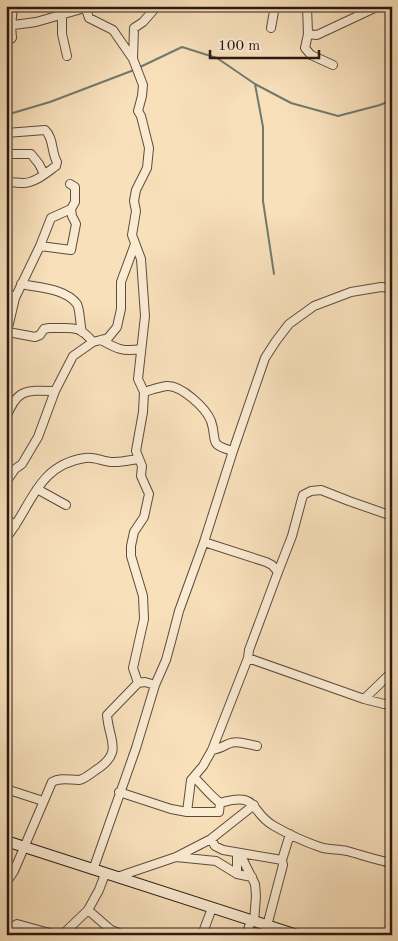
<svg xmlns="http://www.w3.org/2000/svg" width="398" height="941" font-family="'Old Standard TT',serif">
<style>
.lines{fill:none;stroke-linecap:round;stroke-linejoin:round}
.stream{stroke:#6f7b70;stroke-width:2}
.street-casing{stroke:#5e4b3c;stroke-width:10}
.secondary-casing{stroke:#2a1912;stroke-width:12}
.street{stroke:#faebd3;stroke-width:8}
.secondary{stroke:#faebd3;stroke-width:10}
</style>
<rect width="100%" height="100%" fill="#f8e0bb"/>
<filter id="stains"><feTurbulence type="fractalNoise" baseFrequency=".004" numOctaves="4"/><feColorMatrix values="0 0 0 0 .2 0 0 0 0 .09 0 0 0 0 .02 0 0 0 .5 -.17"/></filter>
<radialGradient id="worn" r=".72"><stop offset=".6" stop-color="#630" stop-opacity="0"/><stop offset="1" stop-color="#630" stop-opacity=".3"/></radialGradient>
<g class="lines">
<path class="stream" d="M138,68L182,47L217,58L255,84L291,103L338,116L380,105L392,100
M255,84L263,127V201L274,274
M6,115L50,102L134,70"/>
<g class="street-casing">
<path id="street" d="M85,6L89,18L113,30L133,59L143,85L142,96L138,111L141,116L149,148L147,168L136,190L134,201L136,211L132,235L141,259L145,316L138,379L144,392L143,412L136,451L142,466L141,476L149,494L144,517L134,532L131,546V556L143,596L144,619L133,668L138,683
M307,6L308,34L305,48L311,55L333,65
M62,14V34L67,56
M6,26L36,22L85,8
M271,28L275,6
M308,34L317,35L379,6
M6,42L12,38L11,26L13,6
M133,59L134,28L143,22L157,6
M6,133L45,130C54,138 51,152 57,162L56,166C46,173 35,183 23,183C17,183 12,182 6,182
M6,154H31L39,164L44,174
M40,246L71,250L76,224L72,216L71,209L75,202V187L70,184
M21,284C39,288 65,288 77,304C80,309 80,325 82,332
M6,292L15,298
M8,332L35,337L40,335L44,329L49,328C71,329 77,323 93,342
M6,336L15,298L40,246L51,218L71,209
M101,340C117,349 123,352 141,349
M144,392C151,390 159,387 167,386C181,385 206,408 211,421C218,441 207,444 233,451
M6,418C17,389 25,390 55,391L73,356L93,342L108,338L117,327L121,309V282L135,244
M6,482L15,469L22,464L38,437L55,391
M37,489L66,505
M6,518L15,526
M6,538C32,506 37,465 85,458C95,456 105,463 115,462C122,462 131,460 138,459
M278,572L292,536L303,495L311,491L321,490L349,501L392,516
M248,658L364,699L384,704L392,703
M364,699L392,672
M212,750C219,749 222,747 228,744C237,740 247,744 257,746
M194,777C203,786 210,795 220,803
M6,789L43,801
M119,792L171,809L187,812H219L220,803C260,791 249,812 274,826C288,834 305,842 320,847C328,850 338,849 347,851C362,855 376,860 392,863
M187,812L191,780L203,766L212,750L248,658L249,650L278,572L272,565L266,562L204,542
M211,839L215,846L223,850L282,860
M240,854L255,884L256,896L254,922
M176,857L216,861L237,874L252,877
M93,870L136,748L155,685L166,660L172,638L179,611L204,542L233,451L265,358L276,341L289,324L314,306L351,292L381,287L392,288
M237,874V853
M117,877L176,857L211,839L254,805
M6,883L14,871L52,782C61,777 69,780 79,780C85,779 91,773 96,770C124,752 109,741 107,715L138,683L145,682L155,685
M88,910L111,930L124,935
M267,926L283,865L282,860L290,834
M6,931L17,924L57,935
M62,935L88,910L99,890L105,874
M202,935L212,908
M246,935L251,921"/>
</g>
<g class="secondary-casing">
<path id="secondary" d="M6,841L297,935"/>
</g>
<use href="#street" class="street"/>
<use href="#secondary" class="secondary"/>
</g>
<rect width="398" height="941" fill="none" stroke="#f8e0bb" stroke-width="25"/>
<rect x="8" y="8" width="383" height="926" fill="none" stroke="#2a1912" stroke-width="2.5"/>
<rect x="12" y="12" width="373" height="916" fill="none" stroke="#2a1912"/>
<path d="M210 50v8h109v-8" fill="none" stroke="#2a1912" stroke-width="2.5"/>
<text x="218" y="50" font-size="15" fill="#2a1912" stroke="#faebd3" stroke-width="4" paint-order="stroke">100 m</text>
<rect width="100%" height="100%" filter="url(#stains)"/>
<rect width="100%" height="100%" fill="url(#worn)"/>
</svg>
